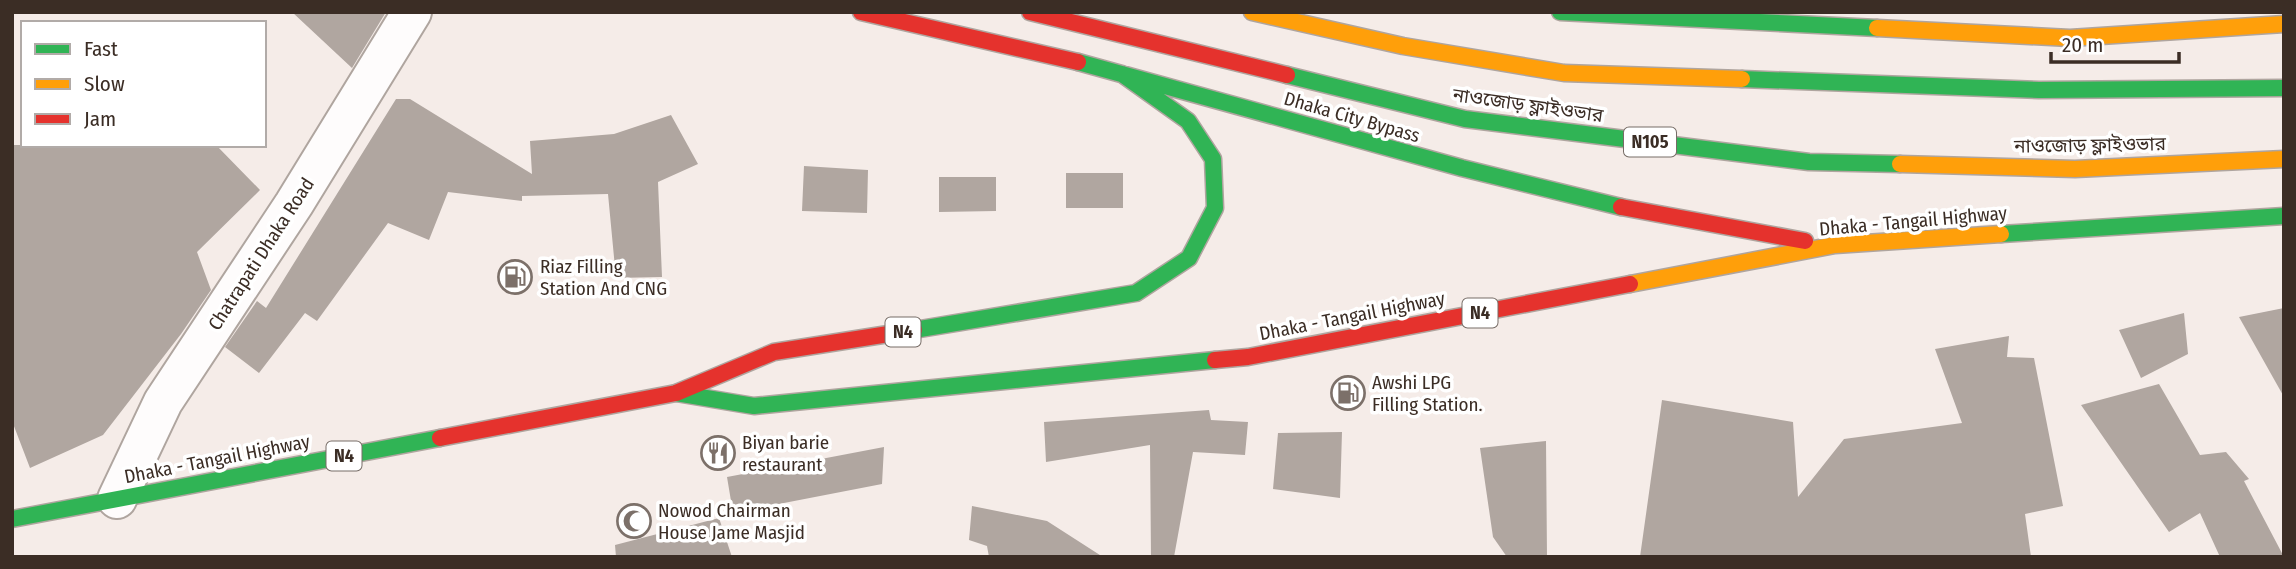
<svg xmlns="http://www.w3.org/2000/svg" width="2296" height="569" font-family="'Fira Sans Condensed','Noto Sans Bengali',sans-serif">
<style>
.building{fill:#b0a6a0}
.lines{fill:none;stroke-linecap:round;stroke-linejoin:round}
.street-casing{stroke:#afa59f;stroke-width:42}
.fast-casing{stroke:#afa59f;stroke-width:19}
.slow-casing{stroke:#afa59f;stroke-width:19}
.jam-casing{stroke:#afa59f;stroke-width:19}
.street{stroke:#fefcfc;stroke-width:38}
.fast{stroke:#30b455;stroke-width:16}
.slow{stroke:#ff9f0a;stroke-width:16}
.jam{stroke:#e5322d;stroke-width:16}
.labels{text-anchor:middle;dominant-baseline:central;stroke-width:7;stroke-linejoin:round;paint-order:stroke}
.shield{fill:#fff;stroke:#766c66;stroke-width:2}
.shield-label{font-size:18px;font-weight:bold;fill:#3b2d25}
.street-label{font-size:19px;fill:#3b2d25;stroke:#fff}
.poi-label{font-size:19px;fill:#3b2d25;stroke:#fff;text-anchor:start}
</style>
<rect width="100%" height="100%" fill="#f5ece8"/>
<path class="building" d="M292,12H386L352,68Z
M396,99H410L532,174L530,141L614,134L671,115L698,164L658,182L662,277L616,278L608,194L522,196V201L448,192L429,240L388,223L317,321L305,313L259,373L225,347L257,301L266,308Z
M12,145H216L260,190L197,252L211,290L181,334L103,435L30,468L12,421Z
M804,166L868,170L867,213L802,211Z
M1066,173H1123V208H1066Z
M939,177H996V211L939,212Z
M2284,308V397L2239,317Z
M2184,313L2188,354L2141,378L2119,330Z
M2009,336L2007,357L2034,358L2063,506L2025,514L2031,557H1640L1662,400L1793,422L1798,497L1844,439L1962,423L1935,349Z
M2159,384L2200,455L2226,452L2249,479L2244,481L2284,557H2220L2200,513L2169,532L2081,405Z
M1209,410L1211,420L1248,422L1245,455L1193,452L1174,557H1151L1150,445L1046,462L1044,422Z
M1342,432L1340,498L1273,489L1278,433Z
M1546,441L1547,557H1507L1493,537L1480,448Z
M884,447L882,484L733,513L727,477Z
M972,506L1047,521L1103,557H989L987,546L969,540Z
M719,518L732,557H616L615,545Z"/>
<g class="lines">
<g class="street-casing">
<path id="street" d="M117,499L163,402L294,204L412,12"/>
</g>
<g class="fast-casing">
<path id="fast" d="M1560,12L1877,28
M1078,62L1462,168L1621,207
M1287,75L1465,119L1809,162L1900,164
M1742,79L2039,90L2284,88
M2001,234L2284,216
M914,330L1136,293L1189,258L1215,208L1213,159L1188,121L1122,74
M676,393L754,406L1215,360
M12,519L440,438"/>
</g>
<g class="slow-casing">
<path id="slow" d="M1252,12L1403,46L1564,73L1742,79
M1877,28L2070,38L2284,24
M1900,164L2075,169L2284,159
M1630,284L1835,245L2001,234"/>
</g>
<g class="jam-casing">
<path id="jam" d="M861,12L1078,62
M1030,12L1287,75
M1621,207L1805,241
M1215,360L1248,357L1630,284
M440,438L676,393L774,352L914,330"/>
</g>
<use href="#street" class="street"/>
<use href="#fast" class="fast"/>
<use href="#slow" class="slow"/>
<use href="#jam" class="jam"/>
</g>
<defs>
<g id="fuel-ring" transform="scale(1.75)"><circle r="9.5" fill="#fff" stroke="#7c7069" stroke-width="1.5"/><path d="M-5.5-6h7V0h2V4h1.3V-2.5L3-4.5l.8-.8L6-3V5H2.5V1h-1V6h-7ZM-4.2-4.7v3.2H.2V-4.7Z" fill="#7c7069"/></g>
<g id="restaurant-ring" transform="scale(1.75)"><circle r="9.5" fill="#fff" stroke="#7c7069" stroke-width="1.5"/><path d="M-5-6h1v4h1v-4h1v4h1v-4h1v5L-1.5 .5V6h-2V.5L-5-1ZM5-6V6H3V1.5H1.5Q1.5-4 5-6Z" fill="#7c7069"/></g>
<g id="mosque-ring" transform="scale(1.75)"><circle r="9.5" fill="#fff" stroke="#7c7069" stroke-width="1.5"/><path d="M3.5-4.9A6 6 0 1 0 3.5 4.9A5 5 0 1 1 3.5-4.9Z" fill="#7c7069"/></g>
</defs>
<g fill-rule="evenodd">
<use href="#fuel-ring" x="515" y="277"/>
<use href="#fuel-ring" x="1348" y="393"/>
<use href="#restaurant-ring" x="718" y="453"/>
<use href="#mosque-ring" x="634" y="521"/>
</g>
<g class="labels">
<g class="shield">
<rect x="1624" y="127.5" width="52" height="29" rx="5"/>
<rect x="1462.5" y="298.5" width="35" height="29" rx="5"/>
<rect x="885.5" y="317.5" width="35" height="29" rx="5"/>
<rect x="326.5" y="441.5" width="35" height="29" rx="5"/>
</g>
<g class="shield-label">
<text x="1650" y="142">N105</text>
<text x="1480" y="313">N4</text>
<text x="903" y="332">N4</text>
<text x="344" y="456">N4</text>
</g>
<g class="street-label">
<text transform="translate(1528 105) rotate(8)">নাওজোড় ফ্লাইওভার</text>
<text transform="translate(1352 117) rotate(16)">Dhaka City Bypass</text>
<text transform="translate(2090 145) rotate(-1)">নাওজোড় ফ্লাইওভার</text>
<text transform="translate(1913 221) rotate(-5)">Dhaka - Tangail Highway</text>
<text transform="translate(261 254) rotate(-57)">Chatrapati Dhaka Road</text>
<text transform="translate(1352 316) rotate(-11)">Dhaka - Tangail Highway</text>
<text transform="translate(217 459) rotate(-11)">Dhaka - Tangail Highway</text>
</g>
<g class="poi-label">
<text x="540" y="266">Riaz Filling<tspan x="540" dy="22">Station And CNG</tspan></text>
<text x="1372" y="382">Awshi LPG<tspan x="1372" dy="22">Filling Station.</tspan></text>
<text x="742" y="442">Biyan barie<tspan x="742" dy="22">restaurant</tspan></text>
<text x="658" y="510">Nowod Chairman<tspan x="658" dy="22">House Jame Masjid</tspan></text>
</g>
</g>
<rect width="2296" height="569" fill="none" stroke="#3b2d25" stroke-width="28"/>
<rect x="21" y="21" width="245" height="126" fill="#ffffff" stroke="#b1aba8" stroke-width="2"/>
<rect x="35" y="44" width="35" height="10" fill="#30b455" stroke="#b1aba8" stroke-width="2"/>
<text x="84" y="56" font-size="21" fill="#3b2d25">Fast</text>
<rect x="35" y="79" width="35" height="10" fill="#ff9f0a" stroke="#b1aba8" stroke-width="2"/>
<text x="84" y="91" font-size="21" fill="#3b2d25">Slow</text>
<rect x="35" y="114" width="35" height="10" fill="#e5322d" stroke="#b1aba8" stroke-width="2"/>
<text x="84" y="126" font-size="21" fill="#3b2d25">Jam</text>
<path d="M2051 52v10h128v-10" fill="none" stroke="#3b2d25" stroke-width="3.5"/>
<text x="2062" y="52" font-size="21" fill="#3b2d25" stroke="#ffffff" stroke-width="5" paint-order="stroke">20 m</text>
</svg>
